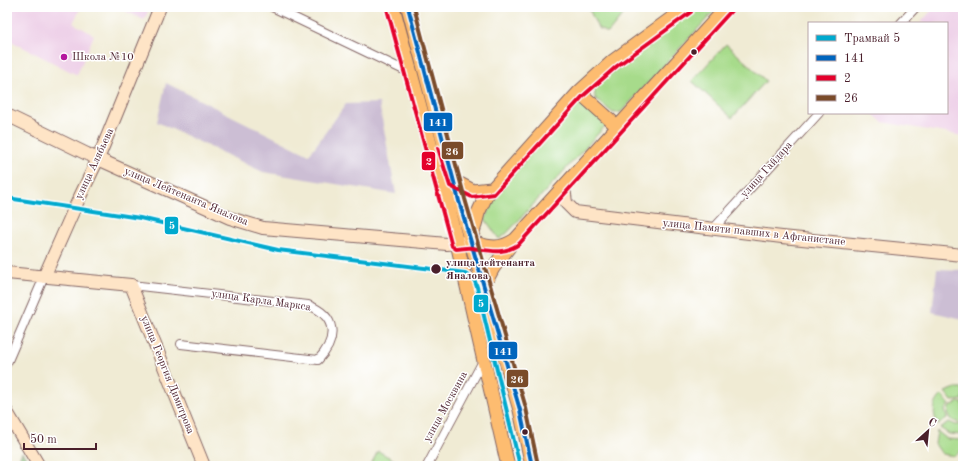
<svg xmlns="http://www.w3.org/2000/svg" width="970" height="473" font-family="'Old Standard TT',serif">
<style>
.built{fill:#eed0e8}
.industrial{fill:#ccbed4}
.green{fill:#a7db8b;stroke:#787d5b}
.forest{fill:#85bb77;stroke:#686d51}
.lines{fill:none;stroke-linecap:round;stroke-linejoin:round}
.street-casing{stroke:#846666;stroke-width:10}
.secondary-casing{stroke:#846666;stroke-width:14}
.primary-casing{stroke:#846666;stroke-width:15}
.street{stroke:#fff;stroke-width:8}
.secondary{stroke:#fee4c6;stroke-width:12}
.primary{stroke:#fdbc70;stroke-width:13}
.bus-1-casing{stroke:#fff;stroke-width:7}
.bus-2-casing{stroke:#fff;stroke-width:7}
.bus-3-casing{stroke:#fff;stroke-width:7}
.bus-1{stroke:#0065bd;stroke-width:4}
.bus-2{stroke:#e4002b;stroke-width:4}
.bus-3{stroke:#7a4b2a;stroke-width:4}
.tram-1-casing{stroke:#fff;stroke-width:7}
.tram-1{stroke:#00a9ce;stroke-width:4}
.bus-dot{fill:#4a1f2b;stroke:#fff;stroke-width:1.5}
.poi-dot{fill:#b5179e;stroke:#fff;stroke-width:1.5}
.labels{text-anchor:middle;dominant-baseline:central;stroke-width:3;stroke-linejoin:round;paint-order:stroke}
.poi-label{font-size:11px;fill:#4a1f2b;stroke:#fff;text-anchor:start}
.street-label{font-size:11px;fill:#4a1f2b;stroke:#fff}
.stop-label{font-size:11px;font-weight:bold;fill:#4a1f2b;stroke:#fff;text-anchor:start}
.line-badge{stroke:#fff;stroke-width:1.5}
.badge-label{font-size:11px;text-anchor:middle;font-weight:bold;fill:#fff}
</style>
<rect width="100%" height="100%" fill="#fff"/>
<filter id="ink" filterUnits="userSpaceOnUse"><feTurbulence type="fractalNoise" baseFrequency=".025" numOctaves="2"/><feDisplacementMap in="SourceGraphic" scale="8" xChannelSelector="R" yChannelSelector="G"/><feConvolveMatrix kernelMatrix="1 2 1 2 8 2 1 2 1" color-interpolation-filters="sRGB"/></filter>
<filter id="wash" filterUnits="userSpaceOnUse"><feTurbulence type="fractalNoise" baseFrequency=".012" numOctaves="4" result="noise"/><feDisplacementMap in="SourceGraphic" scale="16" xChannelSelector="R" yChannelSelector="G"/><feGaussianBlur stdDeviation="0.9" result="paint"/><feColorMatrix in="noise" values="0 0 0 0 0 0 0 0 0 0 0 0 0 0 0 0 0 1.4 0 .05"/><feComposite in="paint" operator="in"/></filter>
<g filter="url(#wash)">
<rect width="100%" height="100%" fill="#f0ebd4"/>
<path class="built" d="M7,7H81L73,23L94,35L77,75L7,39Z
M117,7H150L144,20Z
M935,7H963V136L882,122L872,113H947V23H920Z"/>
<path class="industrial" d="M166,83L309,155L346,104L379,103L396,194L263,172L157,122Z
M937,269L963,270V319L932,312Z"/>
<path class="green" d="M588,7H626L628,9L608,33L598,28Z
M695,7H718L621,112L613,113L595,98L594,87Z
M726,44L766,81L732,118L692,81Z
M580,100L607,124L507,233L499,239L485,219L496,190Z
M956,388H963V400L952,401L945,392Z
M942,395L949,404L945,410L947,418L938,425C932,414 933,403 942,395Z
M958,402L963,403V421L959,423L952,420L948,414L949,407Z
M949,422L956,425L963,424V435L949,434L940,428Z
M937,431L947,439L963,440V449L955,456L942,454L935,444Z
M378,451L405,466H370Z"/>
<path class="forest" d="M22,452L31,466H16Z"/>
</g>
<g filter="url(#ink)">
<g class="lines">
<g class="street-casing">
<path id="street" d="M272,7L412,74
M901,23L916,7
M714,228L819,113
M131,285L308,305C337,316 338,339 318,360L181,344
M7,363L44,277
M427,466L483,361"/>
</g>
<g class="secondary-casing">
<path id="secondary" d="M7,115L87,154L230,218L263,228L447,244L466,242
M564,186L566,203L575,212L782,237L963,255
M7,273L131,285L204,466
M44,277L75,207L98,159L160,7
M7,412L39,466"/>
</g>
<g class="primary-casing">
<path id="primary" d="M393,7L457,243L508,466
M408,7L459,201L520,410L532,466
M579,92L618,127
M454,181L473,191L491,189
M471,240L478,213L486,196L579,92L613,61L687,7
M471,242C489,247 498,251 515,240L727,7
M484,285L493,268L512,243"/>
</g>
<use href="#street" class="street"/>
<use href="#secondary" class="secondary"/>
<use href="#primary" class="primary"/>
<g class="bus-1-casing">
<path id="bus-1" d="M408,7L459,201L520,410L532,466"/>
</g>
<g class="bus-2-casing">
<path id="bus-2" d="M387,9L452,246L456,249C462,249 467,247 472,248C491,251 503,255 519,244L731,11
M438,148L450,186L472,197L494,194L583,96L617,66L691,12"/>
</g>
<g class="bus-3-casing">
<path id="bus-3" d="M414,7L465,199L526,408L538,465"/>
</g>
<use href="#bus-1" class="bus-1"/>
<use href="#bus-2" class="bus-2"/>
<use href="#bus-3" class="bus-3"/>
<g class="tram-1-casing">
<path id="tram-1" d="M7,198L140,218L278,250L465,273L474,279L477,287L520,466"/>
</g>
<use href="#tram-1" class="tram-1"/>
</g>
</g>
<g class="bus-dot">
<circle cx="694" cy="52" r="3.5"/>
<circle cx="436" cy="269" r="5.5"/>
<circle cx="525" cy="432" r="3.5"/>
</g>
<circle class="poi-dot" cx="64" cy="57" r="4"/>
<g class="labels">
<g class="poi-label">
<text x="72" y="57">Школа №10</text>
</g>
<g class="street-label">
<text transform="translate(95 164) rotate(-65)">улица Алябьева</text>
<text transform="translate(767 170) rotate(-48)">улица Гайдара</text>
<text transform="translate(186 197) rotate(23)">улица Лейтенанта Яналова</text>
<text transform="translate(754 233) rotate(6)">улица Памяти павших в Афганистане</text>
<text transform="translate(261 301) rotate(8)">улица Карла Маркса</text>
<text transform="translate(167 375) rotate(68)">улица Георгия Димитрова</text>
<text transform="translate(446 407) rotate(-61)">улица Москвина</text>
</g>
<g class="stop-label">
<text x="446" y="263">улица лейтенанта<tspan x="446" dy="13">Яналова</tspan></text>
</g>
</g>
<g class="line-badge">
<rect x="423" y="112" width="30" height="20" rx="4" fill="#0065bd"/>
<rect x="441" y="141" width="23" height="19" rx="4" fill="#7a4b2a"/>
<rect x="421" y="151" width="15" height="20" rx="4" fill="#e4002b"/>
<rect x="164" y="216" width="15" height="19" rx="4" fill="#00a9ce"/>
<rect x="473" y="294" width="16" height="19" rx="4" fill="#00a9ce"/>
<rect x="488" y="341" width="30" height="19" rx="4" fill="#0065bd"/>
<rect x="506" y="369" width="23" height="19" rx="4" fill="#7a4b2a"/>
</g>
<g class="badge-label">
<text x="438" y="126">141</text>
<text x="452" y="155">26</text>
<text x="429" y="165">2</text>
<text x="172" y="229">5</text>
<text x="481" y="307">5</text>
<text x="503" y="355">141</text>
<text x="517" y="383">26</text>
</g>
<rect width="970" height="473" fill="none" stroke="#fff" stroke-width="24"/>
<rect x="808" y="22" width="140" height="92" fill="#ffffff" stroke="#b7a5aa"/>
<rect x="816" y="35" width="20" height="6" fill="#00a9ce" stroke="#b7a5aa"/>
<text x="844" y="42" font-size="12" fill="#4a1f2b">Трамвай 5</text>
<rect x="816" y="55" width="20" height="6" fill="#0065bd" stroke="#b7a5aa"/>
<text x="844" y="62" font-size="12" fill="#4a1f2b">141</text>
<rect x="816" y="75" width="20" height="6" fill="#e4002b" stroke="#b7a5aa"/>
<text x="844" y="82" font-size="12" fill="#4a1f2b">2</text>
<rect x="816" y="95" width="20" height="6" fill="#7a4b2a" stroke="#b7a5aa"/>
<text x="844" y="102" font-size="12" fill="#4a1f2b">26</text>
<g transform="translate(928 431) rotate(27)" stroke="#ffffff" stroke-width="3" paint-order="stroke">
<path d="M0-3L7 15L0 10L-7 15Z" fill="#4a1f2b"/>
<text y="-6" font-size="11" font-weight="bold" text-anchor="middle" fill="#4a1f2b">С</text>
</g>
<path d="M24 443v6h72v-6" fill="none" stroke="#4a1f2b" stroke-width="2"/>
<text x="30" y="443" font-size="12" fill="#4a1f2b" stroke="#ffffff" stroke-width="3" paint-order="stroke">50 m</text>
</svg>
